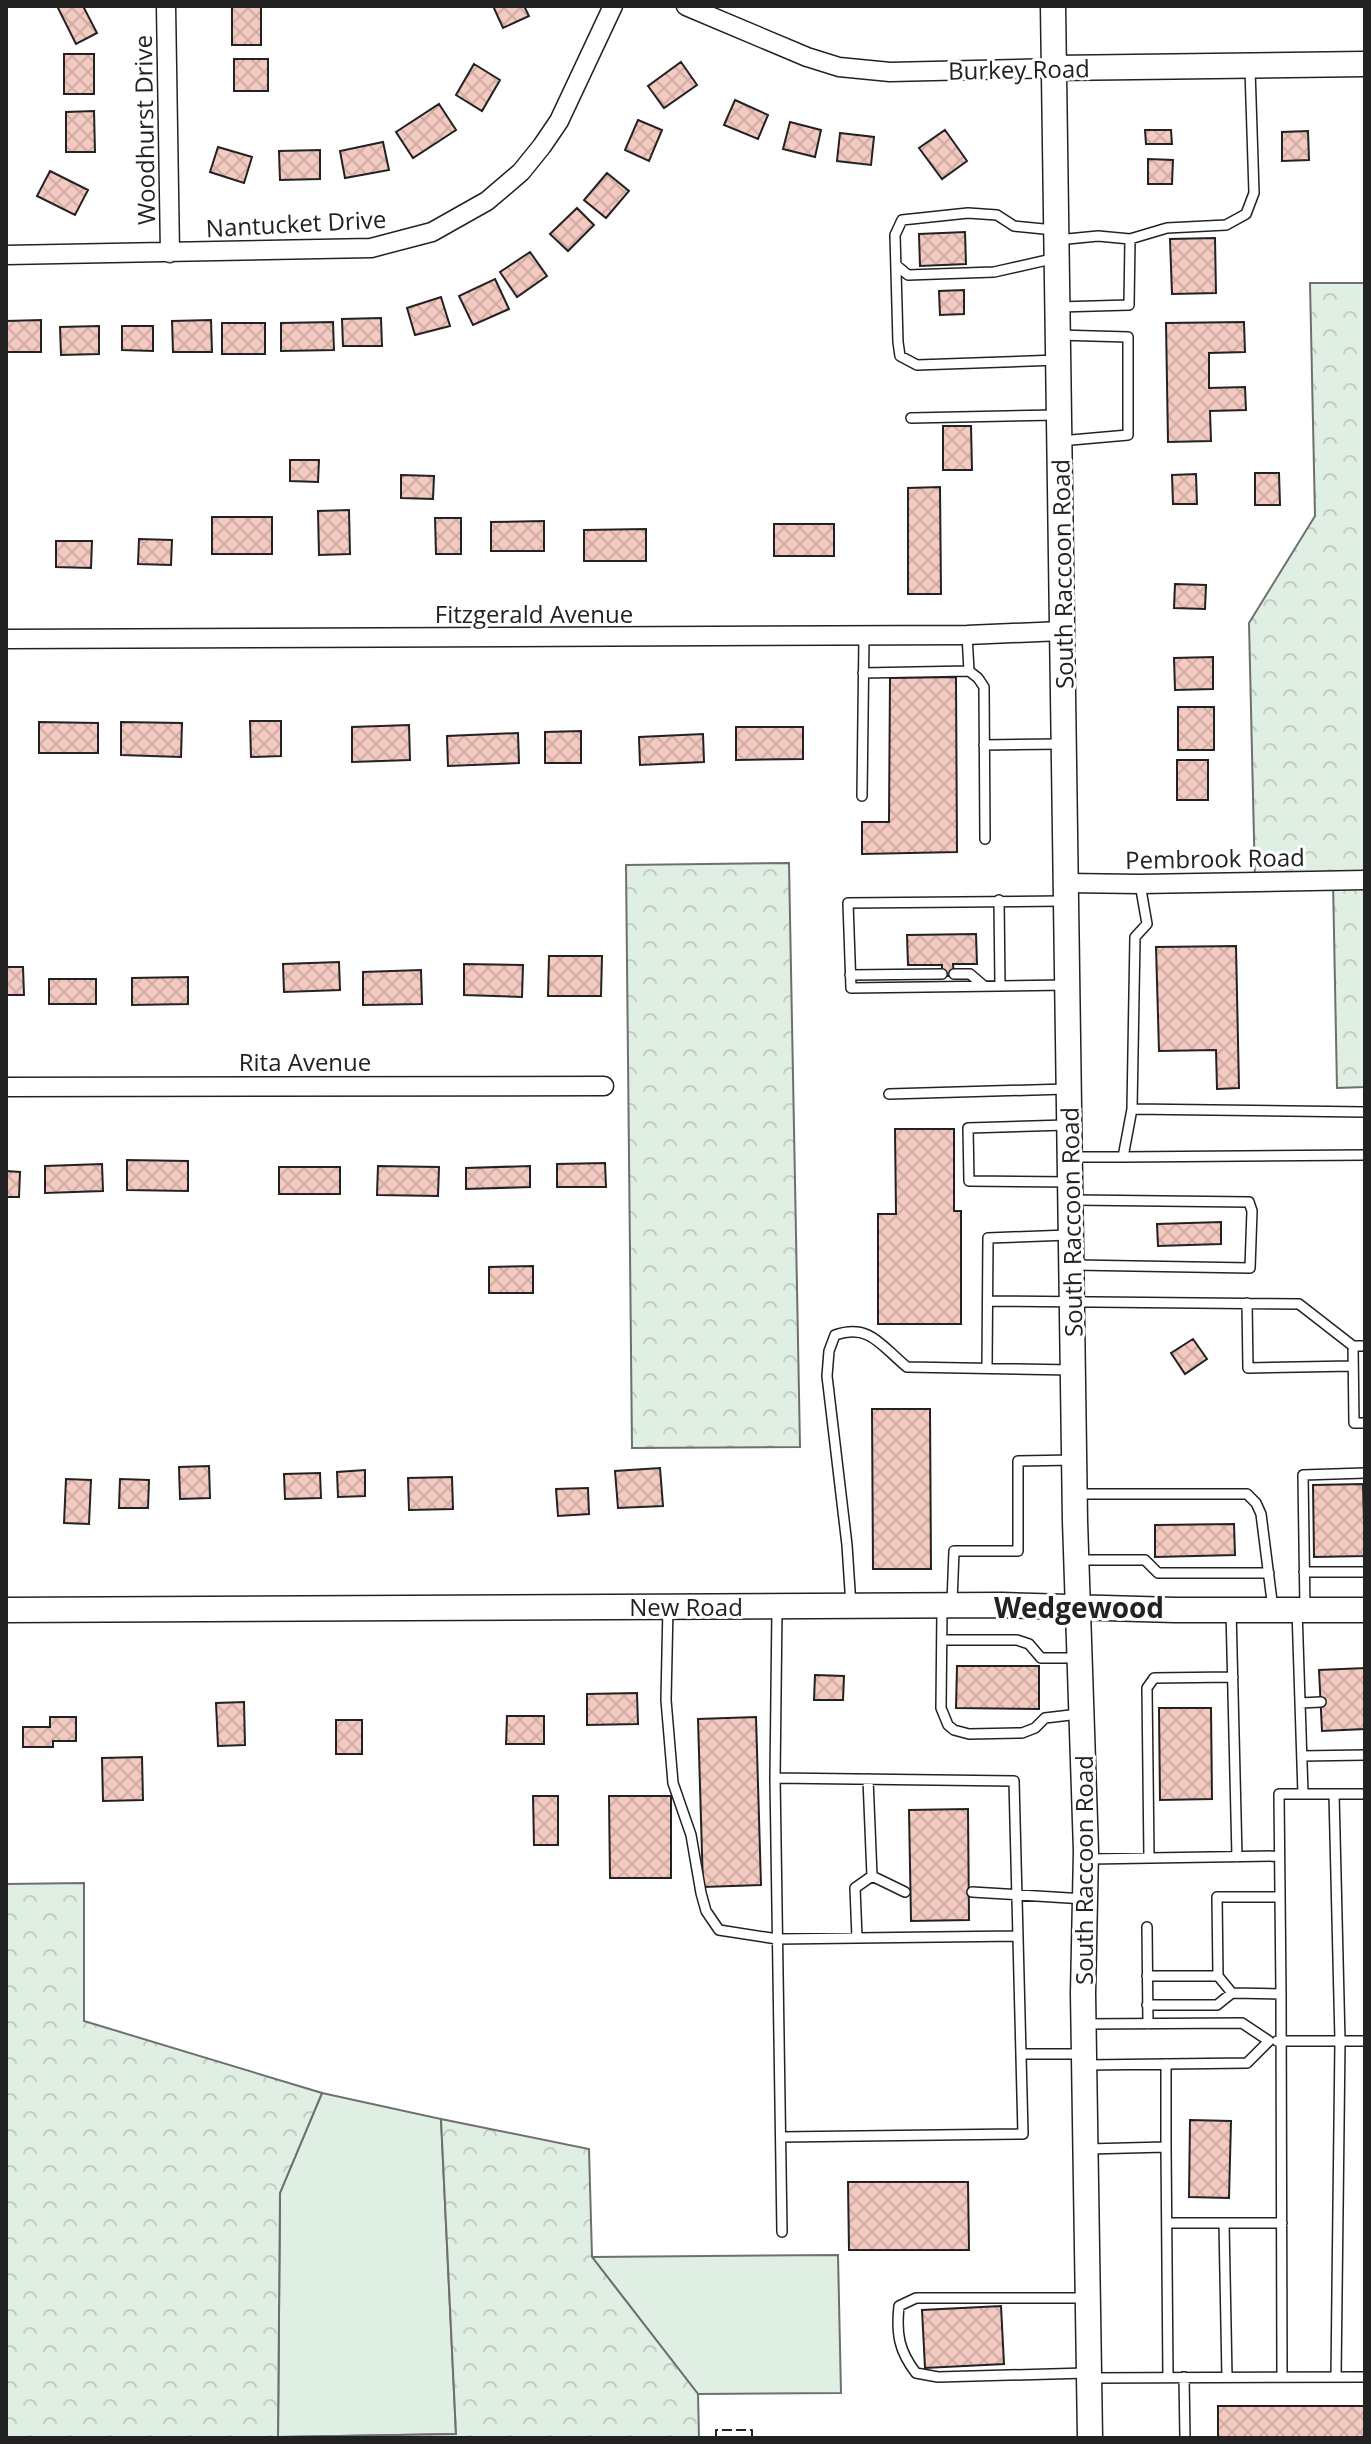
<svg xmlns="http://www.w3.org/2000/svg" width="1371" height="2444" font-family="'Open Sans',sans-serif">
<style>
.green{fill:#e0efe3;stroke:#6f6f6f;stroke-width:2}
.forest{fill:url(#forest-crowns);stroke:#6f6f6f;stroke-width:2}
.building{fill:url(#building-cross-hatch);stroke:#222;stroke-width:2}
.lines{fill:none;stroke-linecap:round;stroke-linejoin:round}
.service-casing{stroke:#222;stroke-width:12}
.minor-casing{stroke:#222;stroke-width:21}
.tertiary-casing{stroke:#222;stroke-width:27}
.service{stroke:#fff;stroke-width:9}
.minor{stroke:#fff;stroke-width:18}
.tertiary{stroke:#fff;stroke-width:24}
.fence{stroke:#222;stroke-width:2;stroke-dasharray:10 4;stroke-linecap:butt}
.labels{text-anchor:middle;dominant-baseline:central;stroke-width:6;stroke-linejoin:round;paint-order:stroke}
.street-label{font-size:24px;fill:#222;stroke:#fff}
.quarter-label{font-size:28px;font-weight:bold;fill:#222;stroke:#fff}
</style>
<defs>
<pattern id="forest-crowns" width="20" height="18" patternUnits="userSpaceOnUse" patternTransform="scale(2)"><rect width="20" height="18" fill="#e0efe3"/><path d="M2 6a3 3 0 1 1 6 0M12 15a3 3 0 1 1 6 0" fill="none" stroke="#c0cdc2"/></pattern>
<pattern id="building-cross-hatch" width="8" height="8" patternUnits="userSpaceOnUse" patternTransform="scale(2)"><rect width="8" height="8" fill="#f3c9c0"/><path d="M0 0l8 8M0 8l8-8" fill="none" stroke="#d0aca5"/></pattern>
</defs>
<rect width="100%" height="100%" fill="#fff"/>
<path class="green" d="M322,2093L441,2119L456,2434L278,2437L280,2192Z
M838,2255L841,2393L698,2394L592,2257Z"/>
<path class="forest" d="M1310,283H1365V1087L1337,1088L1333,881L1255,882L1249,623L1315,516Z
M789,863L800,1447L632,1448L626,865Z
M84,1883V2021L322,2093L280,2193L278,2437L456,2434L441,2119L589,2149L592,2257L698,2394L699,2438H6V1884Z"/>
<path class="building" d="M57,6H83L97,33L76,44Z
M232,6H261V45H232Z
M493,6H524L529,16L503,28Z
M64,54H94V94H64Z
M234,59H268V91H234Z
M681,62L697,85L664,108L648,86Z
M474,64L500,80L482,111L456,95Z
M735,100L768,115L758,139L724,125Z
M439,104L456,130L413,158L396,132Z
M94,111L95,152H66V112Z
M638,120L662,130L649,161L625,150Z
M790,122L821,130L815,157L783,149Z
M945,130L967,161L942,179L919,148Z
M1145,130H1171L1172,144H1146Z
M1308,131L1309,160L1282,161V132Z
M840,133L874,137L871,165L837,161Z
M383,142L389,170L345,178L340,151Z
M218,147L252,157L244,183L210,172Z
M320,150V179L280,180L279,151Z
M1148,159L1173,160L1172,184H1148Z
M50,171L88,190L75,215L37,196Z
M607,173L629,191L606,218L584,200Z
M577,208L594,225L568,251L550,234Z
M965,232L966,264L920,266L919,234Z
M1215,238L1216,293L1172,294L1170,239Z
M530,252L547,276L517,297L500,272Z
M495,279L509,309L473,325L459,296Z
M964,290V314L940,315L939,291Z
M441,297L450,326L415,335L407,308Z
M381,318L382,346H343L342,319Z
M41,320V352H6V321Z
M211,320L212,352H173L172,321Z
M333,322L334,350L281,351V323Z
M1244,322L1245,352L1209,353V388L1245,387L1246,410L1210,411L1211,441L1168,442L1166,323Z
M222,323H265V354H222Z
M99,326V354L61,355L60,327Z
M122,326H153V351L122,350Z
M943,426H971L972,470H943Z
M290,460H319L318,482L290,481Z
M1255,473H1279L1280,505H1255Z
M1196,474L1197,504H1173L1172,475Z
M401,475L434,476L433,499L401,498Z
M940,487L941,594H908V488Z
M349,510L350,554L319,555L318,511Z
M212,517H272V554H212Z
M435,518H461V554H436Z
M544,521V551H491V522Z
M774,524H834V556H774Z
M646,529V561H584V530Z
M139,539L172,540L171,565L138,564Z
M56,541H92L91,568L56,567Z
M1175,584L1206,585L1205,609L1174,608Z
M1213,657V689L1175,690L1174,658Z
M956,677L957,852L862,854V822H889L890,678Z
M1178,707H1214V750H1178Z
M250,721H281V756L251,757Z
M39,722L98,723V753H39Z
M121,722L182,723L181,757L121,755Z
M409,725L410,760L352,762V727Z
M736,727H803V759L736,760Z
M581,731V763H545V732Z
M518,733L519,763L448,766L447,736Z
M703,734L704,762L640,765L639,737Z
M1177,760H1208V800H1177Z
M976,934L977,964H953L954,976H942V965H908L907,935Z
M1236,946L1239,1088L1217,1089L1216,1050L1159,1051L1156,947Z
M549,956H602L601,996H548Z
M339,962L340,990L284,992L283,964Z
M464,964L523,965L522,997L464,995Z
M6,967H23L24,995H6Z
M421,970L422,1004L363,1005V972Z
M188,977V1004L132,1005V978Z
M49,979H96V1004H49Z
M895,1129H954V1211H961V1324H878V1214H896Z
M127,1160L188,1161V1191L127,1190Z
M605,1163L606,1187H557V1164Z
M102,1164L103,1191L45,1193V1166Z
M378,1166L439,1167L438,1196L377,1195Z
M530,1166V1187L466,1189V1168Z
M279,1167H340V1194H279Z
M6,1171L20,1172L19,1197H6Z
M1221,1222V1244L1158,1246L1157,1224Z
M533,1266V1293H489V1267Z
M1193,1339L1207,1359L1185,1374L1171,1353Z
M872,1409H930L931,1569H873Z
M209,1466L210,1498L180,1499L179,1467Z
M660,1468L663,1506L618,1508L615,1471Z
M365,1470V1496L338,1497L337,1472Z
M320,1473L321,1498L285,1499L284,1474Z
M452,1477L453,1509L409,1510L408,1478Z
M66,1479L91,1480L89,1524L64,1523Z
M120,1479L149,1480L148,1508H119Z
M1363,1484L1365,1556L1314,1557L1313,1485Z
M588,1488L589,1514L558,1516L556,1489Z
M1234,1524L1235,1555L1155,1557V1525Z
M957,1666H1039V1709L956,1708Z
M1365,1668V1729L1322,1731L1319,1670Z
M815,1675L844,1676L843,1700H814Z
M637,1693L638,1724L587,1725V1694Z
M244,1702L245,1745L218,1746L216,1703Z
M1159,1708H1211L1212,1799L1160,1800Z
M507,1716H544V1744H506Z
M50,1717H76V1741H53V1747H23V1727H50Z
M756,1717L761,1885L703,1887L698,1719Z
M336,1720H362V1754H336Z
M142,1757L143,1800L103,1801L102,1758Z
M533,1796H558V1845H534Z
M609,1796H671V1878H610Z
M968,1809L969,1920L911,1921L909,1810Z
M1190,2120L1231,2121L1229,2198L1189,2197Z
M848,2182H968L969,2250H849Z
M1001,2306L1004,2364L925,2368L922,2310Z
M1218,2406H1365V2438H1218Z"/>
<g class="lines">
<g class="service-casing">
<path id="service" d="M1054,230L1014,226L997,215L968,213L902,220L895,235L898,342L900,356L917,365L1058,360
M1057,240L1098,236L1130,239L1167,228L1226,225L1246,214L1254,193L1250,69
M896,265L908,275L994,272L1056,258
M1059,307L1129,305L1130,239
M1058,335L1128,337V435L1060,441
M911,418L1056,415
M969,671L978,678L984,687L985,839
M863,673L969,671L967,635
M984,745L1061,744
M862,796L864,636
M999,900L1000,986
M1063,901L848,903L851,988L1067,985
M954,974H970L984,986
M850,975L942,974
M889,1094L1066,1089
M1132,1109L1365,1112
M1066,1125L968,1128L969,1181L1070,1182
M1070,1157H1123L1132,1109L1135,937L1147,924L1140,884
M1123,1157L1365,1155
M1074,1200L1249,1202L1252,1211L1250,1268L1075,1265
M988,1301L1299,1304L1353,1346H1365
M1247,1303L1248,1368L1353,1366
M1353,1346L1354,1423H1365
M987,1368L988,1238L1068,1235
M1078,1494H1247L1256,1503L1261,1514L1273,1609
M1077,1560H1145L1158,1573H1269
M1304,1572H1365
M952,1602L954,1551H1018V1461L1074,1460
M851,1606L847,1545L827,1376L829,1351L835,1335C870,1323 881,1346 907,1367L1073,1370
M668,1607L666,1700L673,1783L691,1835L701,1893L706,1911L719,1930L777,1939L1018,1936
M777,1609L775,1778L782,2232
M942,1609L941,1708L948,1725L954,1730L969,1734L1022,1733L1035,1728L1045,1718L1079,1714
M1305,1609L1303,1475L1365,1473
M1231,1610L1237,1857
M1297,1610L1303,1794
M942,1640H1017L1029,1644L1041,1658H1080
M1300,1703L1321,1702
M1302,1756L1365,1755
M775,1778L1014,1781L1023,2134L781,2137
M868,1779L872,1876L905,1892
M1334,1794L1340,2041L1336,2377
M1149,1858L1147,1688L1154,1678L1233,1677
M1089,1859L1279,1856
M972,1892L1085,1899
M1147,1927L1148,2024
M857,1938L855,1888L872,1876
M1147,1976H1218L1232,1993
M1218,1976L1217,1897H1280
M1281,1994L1282,2377
M1147,2005H1217L1232,1993L1281,1994L1279,1794H1365
M1084,2024L1242,2023L1269,2041L1247,2063L1087,2065
M1277,2041H1365
M1021,2054H1082
M1166,2064V2147
M1088,2149L1166,2147L1168,2377
M1167,2223H1282
M1224,2223L1227,2377
M1086,2373L938,2377L916,2373C899,2351 896,2334 899,2306L916,2298H1087
M1184,2377L1185,2438
M1092,2378L1365,2377"/>
</g>
<g class="minor-casing">
<path id="minor" d="M166,6L170,253
M686,6L807,57L839,67L890,72L1055,68
M6,255L371,248L432,232L487,201L521,172L542,146L559,121L613,6
M6,639L967,635L1062,631
M1066,883L1140,884L1365,880
M6,1087L604,1086"/>
</g>
<g class="tertiary-casing">
<path id="tertiary" d="M1053,6L1075,1521L1086,1851L1083,1993L1090,2438
M1055,68L1365,64
M6,1610L1002,1605L1175,1610H1365"/>
</g>
<use href="#service" class="service"/>
<use href="#minor" class="minor"/>
<use href="#tertiary" class="tertiary"/>
<path class="fence" d="M716,2438V2430H752V2438"/>
</g>
<g class="labels">
<g class="street-label">
<text transform="translate(1019 69) rotate(-1)">Burkey Road</text>
<text transform="translate(144 130) rotate(-91)">Woodhurst Drive</text>
<text transform="translate(296 223) rotate(-3)">Nantucket Drive</text>
<text transform="translate(1062 574) rotate(-91)">South Raccoon Road</text>
<text x="534" y="613">Fitzgerald Avenue</text>
<text transform="translate(1215 858) rotate(-1)">Pembrook Road</text>
<text x="305" y="1061">Rita Avenue</text>
<text transform="translate(1071 1222) rotate(-91)">South Raccoon Road</text>
<text x="686" y="1606">New Road</text>
<text transform="translate(1083 1870) rotate(-90)">South Raccoon Road</text>
</g>
<g class="quarter-label">
<text x="1079" y="1607">Wedgewood</text>
</g>
</g>
<rect width="1371" height="2444" fill="none" stroke="#222222" stroke-width="16"/>
</svg>
